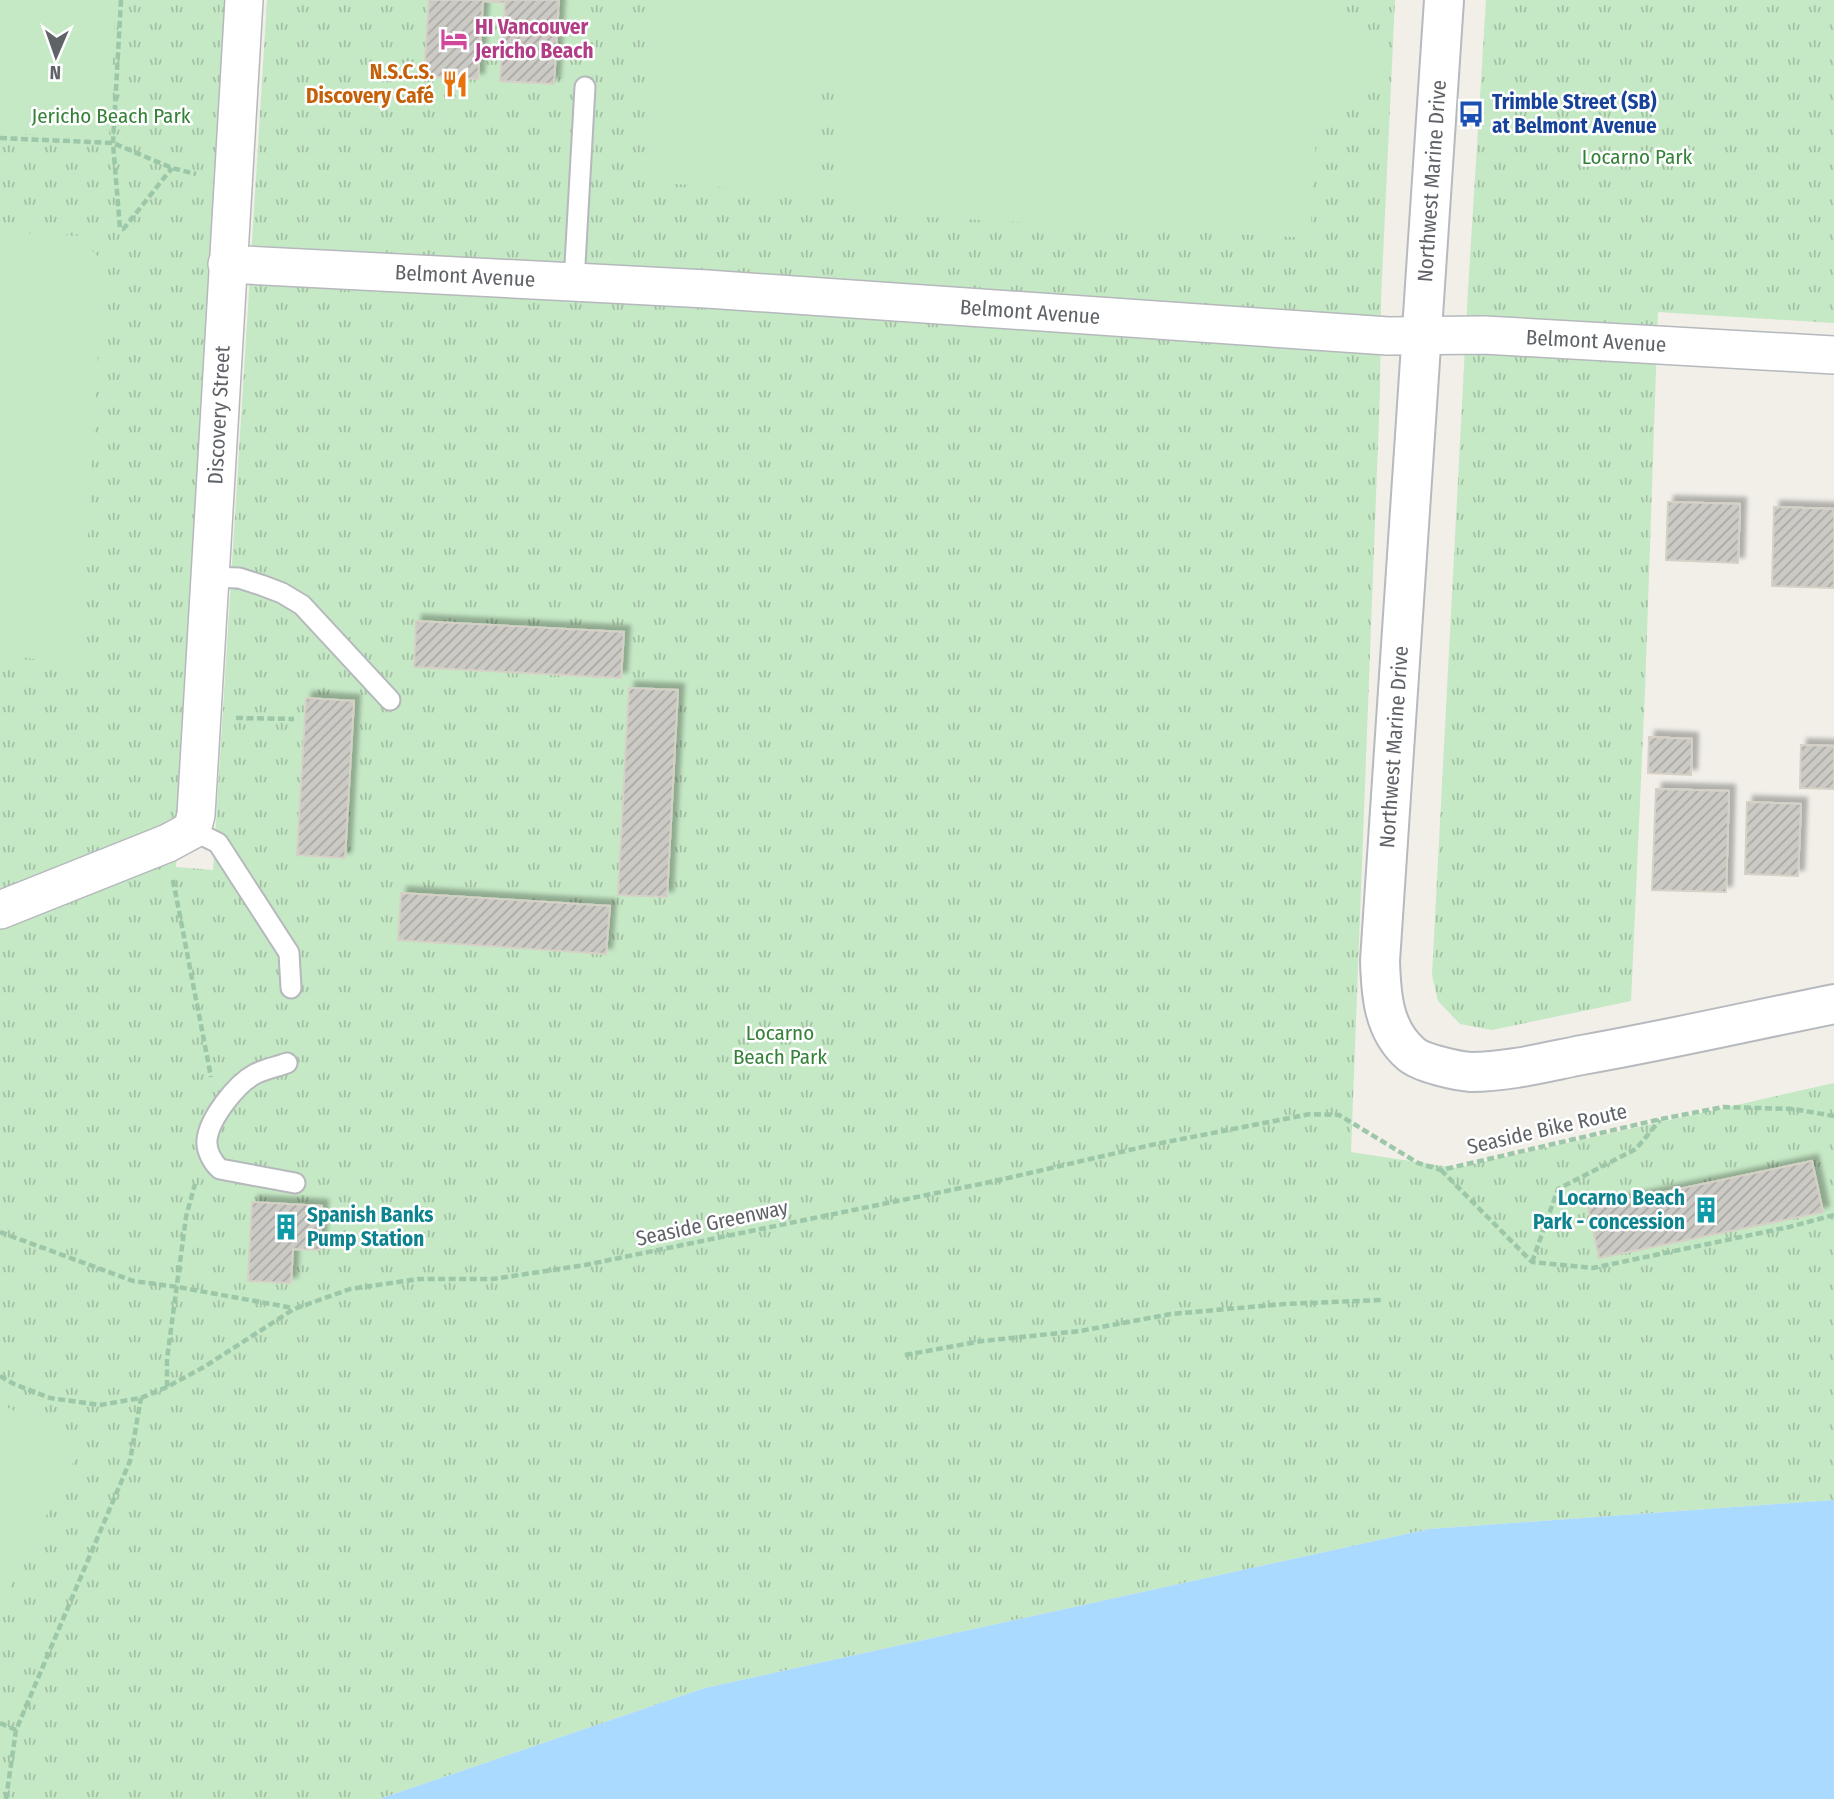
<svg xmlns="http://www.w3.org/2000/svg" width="1834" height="1799" font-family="'Fira Sans Condensed',sans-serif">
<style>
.park{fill:url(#park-tufts)}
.pitch{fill:#c5e8c5}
.water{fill:#aadaff}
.building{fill:url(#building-hatch);stroke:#d6d1c6;stroke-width:2;filter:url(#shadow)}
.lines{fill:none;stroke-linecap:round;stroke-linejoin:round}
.lane-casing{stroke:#b5b8bc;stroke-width:23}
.street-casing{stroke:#b5b8bc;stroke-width:40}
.secondary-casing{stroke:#b6babf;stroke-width:42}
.path{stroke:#9cc7a9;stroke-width:4.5;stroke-dasharray:7 3.5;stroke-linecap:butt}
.lane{stroke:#fff;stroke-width:19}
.street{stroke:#fff;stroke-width:37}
.secondary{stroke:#fff;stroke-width:38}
.labels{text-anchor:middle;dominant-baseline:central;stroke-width:5;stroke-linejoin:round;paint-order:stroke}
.hotel-label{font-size:21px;font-weight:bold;fill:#b23c85;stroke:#fff;text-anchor:start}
.food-label{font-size:21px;font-weight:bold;fill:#c56008;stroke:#fff;text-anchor:end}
.transit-label{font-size:21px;font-weight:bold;fill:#164399;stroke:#fff;text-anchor:start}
.park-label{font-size:21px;fill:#348238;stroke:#fff}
.street-label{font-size:21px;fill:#5f6368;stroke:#fff}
.culture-label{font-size:21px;font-weight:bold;fill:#0d838f;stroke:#fff;text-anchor:end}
</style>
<defs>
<pattern id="park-tufts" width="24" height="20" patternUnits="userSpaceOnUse" patternTransform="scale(1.75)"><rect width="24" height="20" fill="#c5e8c5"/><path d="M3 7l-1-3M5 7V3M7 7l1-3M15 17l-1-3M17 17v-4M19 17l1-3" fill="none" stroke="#a3c0a4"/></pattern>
<pattern id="building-hatch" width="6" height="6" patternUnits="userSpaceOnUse" patternTransform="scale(1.75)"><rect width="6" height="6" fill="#cccac5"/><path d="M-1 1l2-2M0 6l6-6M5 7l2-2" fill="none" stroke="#a9a8a4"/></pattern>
<filter id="shadow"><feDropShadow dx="6" dy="-6" stdDeviation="2" flood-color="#0004"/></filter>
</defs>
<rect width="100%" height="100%" fill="#f1efe8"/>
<path class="park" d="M0,0H229L176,867L213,870L267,0H1395L1381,299L1380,391L1351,1152L1456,1168L1834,1083V1500L1429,1529L705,1688L379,1799H0Z
M1486,0H1834V323L1658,312L1645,691L1631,1001L1492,1030L1460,1024L1438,1001L1432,975L1468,290Z"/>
<path class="pitch" d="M0,0H116L109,139L0,133Z
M655,0H825V7L833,0H1336L1392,57L1333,112L1317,120L1310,238L834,212L840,92L821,74L814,193L645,182Z
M0,232L79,236L103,262L81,665L12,656L0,651Z
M0,1403L80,1448L0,1608Z"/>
<path class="water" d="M1834,1500V1799H379L705,1688L1429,1529Z"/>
<path class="building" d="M429,0H559L554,84L500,81L505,3L483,1L478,79L424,76Z
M1668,502L1740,504L1738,563L1666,560Z
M1774,507L1834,509V588L1772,586Z
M416,621L624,632L621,678L414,667Z
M629,688L678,690L667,897L618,895Z
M306,698L354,701L345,858L297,855Z
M1649,737L1692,739L1691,775L1648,773Z
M1801,745L1834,746V789L1800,788Z
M1656,789L1729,791L1726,892L1652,890Z
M1747,802L1801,804L1798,876L1745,874Z
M401,893L610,906L606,954L398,940Z
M1812,1161L1823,1212L1599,1258L1588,1208Z
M252,1202L322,1206L320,1250L293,1249L291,1283L248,1281Z"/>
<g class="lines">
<g class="lane-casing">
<path id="lane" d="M574,282L585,87
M210,577L239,578L261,585L282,593L302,605L390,700
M192,830L218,843L289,953L291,988
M287,1063C276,1067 265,1069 255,1074C236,1084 209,1119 207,1140C206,1151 213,1163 220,1169L295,1183"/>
</g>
<g class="street-casing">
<path id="street" d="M227,264L707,289L1388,336L1484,335L1834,355
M0,910L168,843L192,830L196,815C214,543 226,271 244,0"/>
</g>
<g class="secondary-casing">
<path id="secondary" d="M1444,0L1380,961C1381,994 1383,1030 1411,1054C1421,1063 1457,1071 1471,1072C1508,1072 1546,1062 1582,1055C1667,1040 1750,1021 1834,1004"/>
</g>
<path class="path" d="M121,0L113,143L120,228L123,229L125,227L172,168
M0,138L113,143L172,168L196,174
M236,718L294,719
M173,880L211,1077
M1441,1170L1532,1262L1593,1268L1789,1227L1834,1215
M0,1232L133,1281L178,1287L293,1308
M1532,1262L1558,1189L1636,1149L1660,1120
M905,1355L982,1341L1080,1331L1171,1314L1284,1304L1382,1300
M0,1376L14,1384L50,1398L100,1405L141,1398L167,1387L204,1367L294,1309L350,1289L419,1279H493L585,1265L995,1181L1151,1145L1310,1114L1339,1115L1418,1163L1441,1170L1661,1119L1723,1107L1793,1109L1834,1116
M167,1387V1359L186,1217L195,1184
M0,1723L16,1730
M6,1799L16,1730L130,1461L141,1398"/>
<use href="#lane" class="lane"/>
<use href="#street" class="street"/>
<use href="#secondary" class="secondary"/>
</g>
<defs>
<g id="hotel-bare" transform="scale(2.1)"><path d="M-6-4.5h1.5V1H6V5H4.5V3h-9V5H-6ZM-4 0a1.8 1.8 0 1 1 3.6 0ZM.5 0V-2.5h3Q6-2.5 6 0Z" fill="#d1479c" stroke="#fff" stroke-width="2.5" paint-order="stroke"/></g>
<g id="restaurant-bare" transform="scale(2.1)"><path d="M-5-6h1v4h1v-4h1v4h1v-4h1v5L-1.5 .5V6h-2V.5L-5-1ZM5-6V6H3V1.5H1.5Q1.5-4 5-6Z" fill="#e8710a" stroke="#fff" stroke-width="2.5" paint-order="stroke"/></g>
<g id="bus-bare" transform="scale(2.1)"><path d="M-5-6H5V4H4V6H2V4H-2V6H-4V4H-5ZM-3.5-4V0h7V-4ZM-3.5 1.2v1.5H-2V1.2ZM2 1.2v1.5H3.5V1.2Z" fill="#1a4fb4" stroke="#fff" stroke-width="2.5" paint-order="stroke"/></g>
<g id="building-bare" transform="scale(2.1)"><path d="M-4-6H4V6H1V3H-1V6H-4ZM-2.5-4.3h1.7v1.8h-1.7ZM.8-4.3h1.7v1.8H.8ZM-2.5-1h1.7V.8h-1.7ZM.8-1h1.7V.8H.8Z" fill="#0f9aa8" stroke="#fff" stroke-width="2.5" paint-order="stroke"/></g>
</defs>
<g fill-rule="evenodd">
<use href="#hotel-bare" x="454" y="39"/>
<use href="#restaurant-bare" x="455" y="84"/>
<use href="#bus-bare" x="1471" y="114"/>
<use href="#building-bare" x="1706" y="1210"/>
<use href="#building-bare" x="286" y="1227"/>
</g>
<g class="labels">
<g class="hotel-label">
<text x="475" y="27">HI Vancouver<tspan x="475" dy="24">Jericho Beach</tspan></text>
</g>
<g class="food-label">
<text x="434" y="72">N.S.C.S.<tspan x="434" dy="24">Discovery Café</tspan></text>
</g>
<g class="transit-label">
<text x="1492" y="102">Trimble Street (SB)<tspan x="1492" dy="24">at Belmont Avenue</tspan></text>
</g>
<g class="park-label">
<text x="111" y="116">Jericho Beach Park</text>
<text x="1637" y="157">Locarno Park</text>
<text x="780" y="1033">Locarno<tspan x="780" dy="24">Beach Park</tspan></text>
</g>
<g class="street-label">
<text transform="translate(1432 181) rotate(-86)">Northwest Marine Drive</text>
<text transform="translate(465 276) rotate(3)">Belmont Avenue</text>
<text transform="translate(1030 312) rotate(4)">Belmont Avenue</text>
<text transform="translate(1596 341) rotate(3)">Belmont Avenue</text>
<text transform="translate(219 415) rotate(-87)">Discovery Street</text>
<text transform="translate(1394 747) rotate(-86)">Northwest Marine Drive</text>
<text transform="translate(1547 1129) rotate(-13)">Seaside Bike Route</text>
<text transform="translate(712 1223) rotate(-12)">Seaside Greenway</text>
</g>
<g class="culture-label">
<text x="1685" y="1198">Locarno Beach<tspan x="1685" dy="24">Park - concession</tspan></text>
<text x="307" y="1215" text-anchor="start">Spanish Banks<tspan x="307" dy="24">Pump Station</tspan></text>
</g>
</g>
<g transform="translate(56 56) rotate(182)" stroke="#ffffff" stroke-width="5" paint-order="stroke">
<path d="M0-5L12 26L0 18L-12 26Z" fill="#5f6368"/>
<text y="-10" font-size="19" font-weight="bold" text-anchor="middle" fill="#5f6368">N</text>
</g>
</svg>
